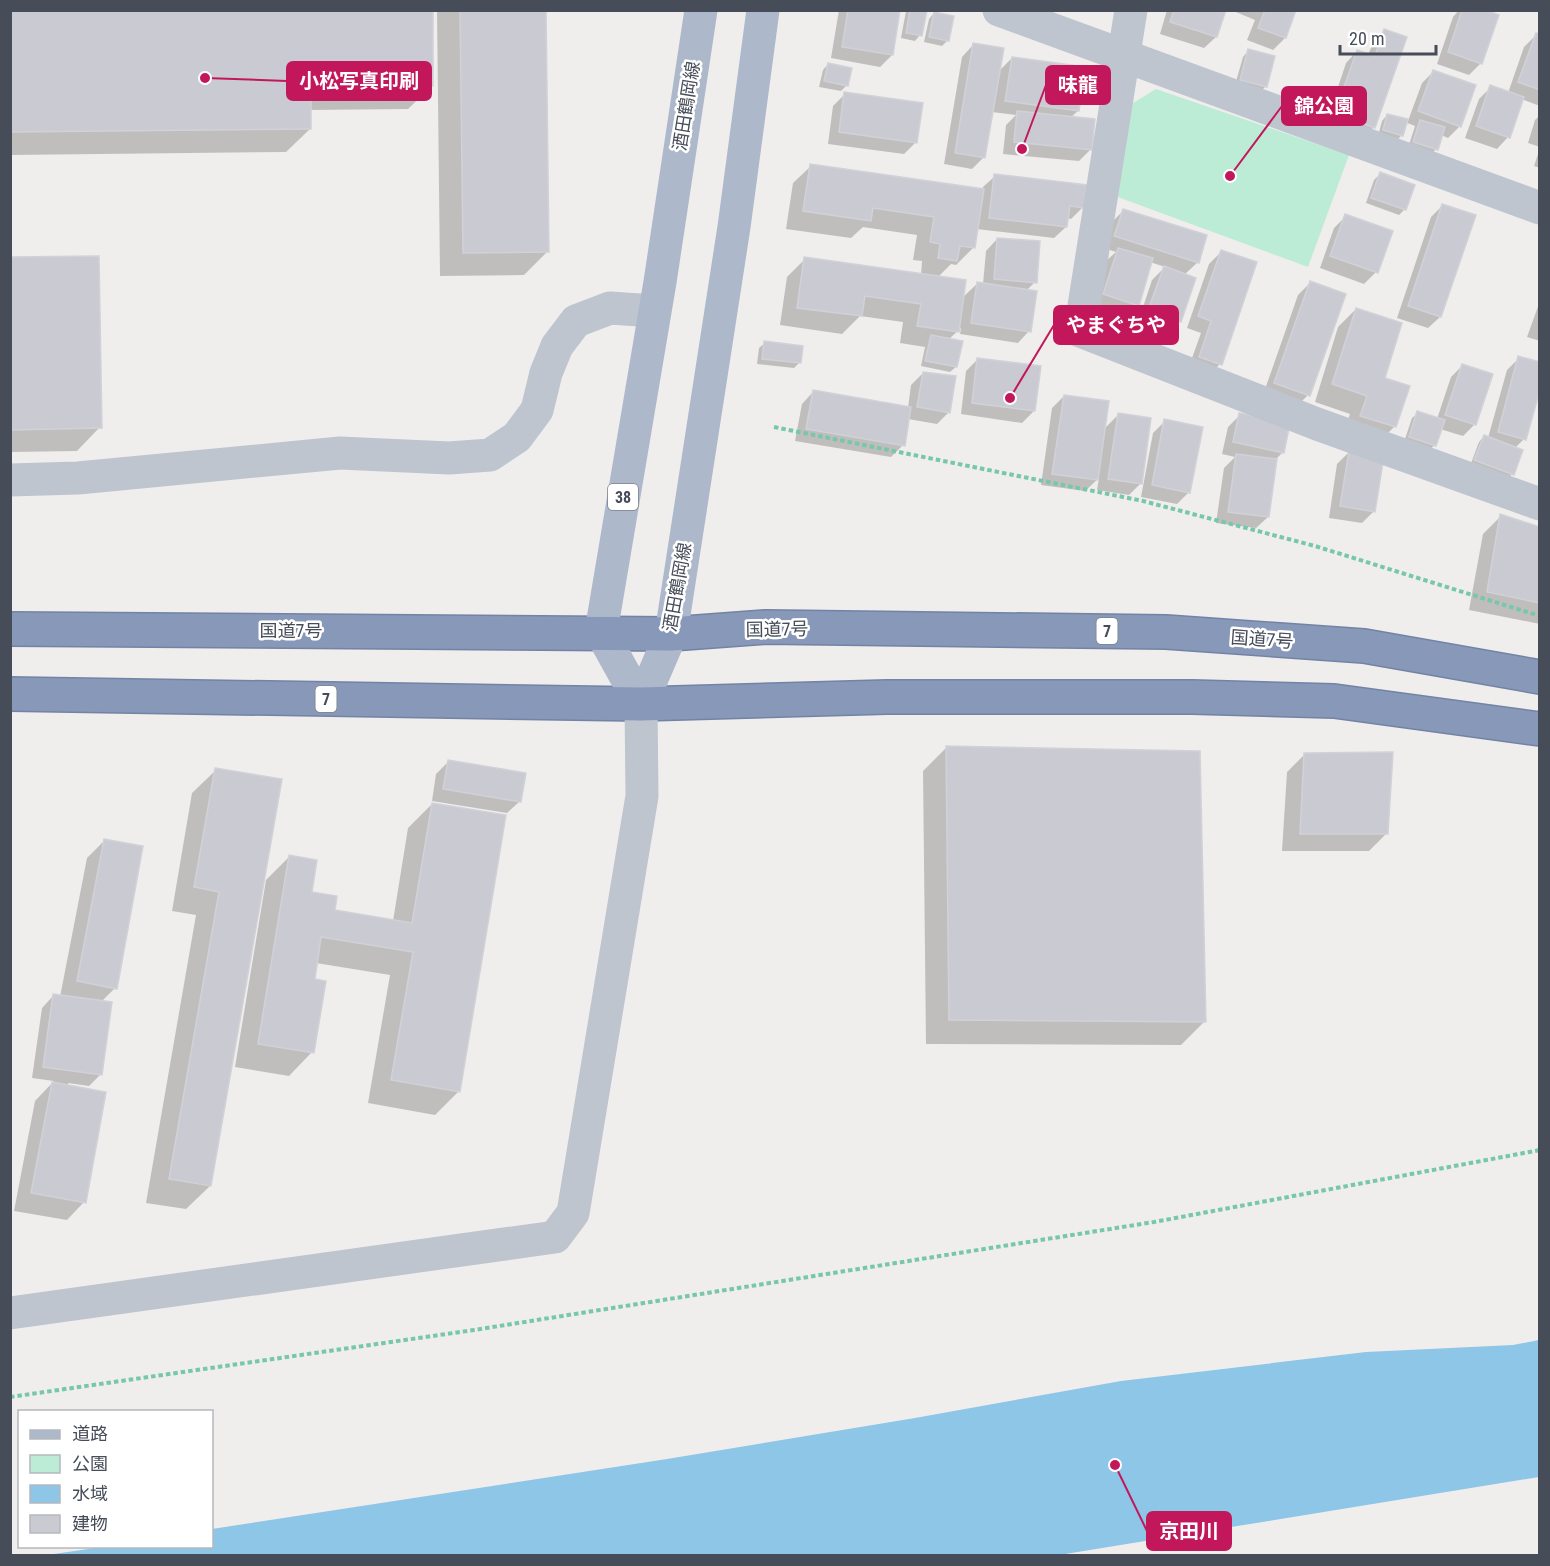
<svg xmlns="http://www.w3.org/2000/svg" width="1550" height="1566" font-family="'Roboto Condensed','Noto Sans JP',sans-serif">
<style>
.green{fill:#bdecd6}
.water{fill:#8dc6e6}
.shadow{fill:#0003;fill-rule:evenodd}
.building{fill:#cacbd2;stroke:#d1d2d8;stroke-width:1.5}
.lines{fill:none;stroke-linecap:round;stroke-linejoin:round}
.highway-casing{stroke:#7383a5;stroke-width:36}
.path{stroke:#77c7ac;stroke-width:4;stroke-dasharray:4.5 3;stroke-linecap:butt}
.minor{stroke:#bec5cf;stroke-width:33}
.major{stroke:#aeb8cb;stroke-width:33}
.highway{stroke:#8798b9;stroke-width:33}
.labels{text-anchor:middle;dominant-baseline:central;stroke-width:5;stroke-linejoin:round;paint-order:stroke}
.shield{fill:#fff;stroke:#7e828b;stroke-width:1.5}
.shield-label{font-size:16px;font-weight:bold;fill:#464d59}
.street-label{font-size:18px;fill:#464d59;stroke:#fff}
.leader{fill:none;stroke:#c2185b;stroke-width:2}
.callout-dot{fill:#c2185b;stroke:#fff;stroke-width:2}
.callout{fill:#c2185b;stroke:#c2185b;stroke-width:2}
.callout-label{font-size:20px;text-anchor:middle;font-weight:bold;fill:#fff}
</style>
<rect width="100%" height="100%" fill="#f0eded"/>
<path class="green" d="M1156,89L1349,155L1308,267L1115,196L1128,106Z"/>
<path class="water" d="M1539,1340V1477L1059,1555H47L102,1547L212,1546V1529L667,1459L915,1418L1121,1381L1366,1352L1513,1345Z"/>
<path class="shadow" d="M10,10L432,86L408,109L309,110L310,129L286,152L10,155Z
M437,10H545L548,251L524,275L440,276Z
M839,10H899L892,55L880,67L831,58Z
M925,10L920,35L915,41L901,38L906,11Z
M1167,10H1224L1216,37L1204,48L1160,34Z
M1231,10H1295L1285,38L1273,50L1247,40L1255,20Z
M1459,10H1482L1481,63L1469,75L1437,64L1453,17Z
M934,13L948,40L942,46L924,42L929,19Z
M1385,31L1374,127L1362,139L1336,129L1345,103L1334,99L1346,63L1357,51L1368,55L1373,43Z
M1536,35L1540,36V106L1521,99L1508,137L1497,149L1465,138L1479,99L1491,87L1508,93L1524,47Z
M973,45L998,72L1012,58L1078,111L1070,118L1091,149L1079,161L1003,154L1006,125L1016,115L992,112L984,157L972,169L944,164L962,57Z
M1248,51L1266,86L1260,92L1235,85L1243,57Z
M828,64L850,69L846,86L841,91L819,87L823,70Z
M1434,71L1460,126L1448,138L1441,135L1436,149L1431,155L1408,148L1415,126L1405,122L1402,135L1396,141L1378,136L1382,121L1387,115L1408,121L1422,83Z
M845,94L916,142L904,154L828,144L833,106Z
M1540,115V147L1528,143L1535,120Z
M1540,148V168L1534,166Z
M811,166L983,190V187L995,176L1083,207L1071,219L1067,218L1066,227L1054,238L976,229L974,247L956,265L951,264L938,277L962,298L978,283L983,284L986,251L997,239L1035,282L1027,290L1029,331L1018,343L960,334L961,328L948,340L956,367L950,372L921,366L925,347L900,343L903,322L860,316L842,334L780,325L787,277L805,259L921,275L922,261L913,260L917,235L863,227L851,238L786,229L793,183Z
M1380,174L1405,209L1399,215L1366,203L1374,180Z
M1443,205L1440,317L1428,328L1397,318L1431,217Z
M1124,210L1198,262L1184,275L1180,321L1168,333L1136,322L1133,330L1128,335L1114,330L1120,315L1092,306L1106,261L1116,252L1104,248L1112,222ZM1150,262L1165,267L1152,280L1140,316L1130,313L1138,305Z
M1346,216L1376,272L1364,284L1320,268L1334,228Z
M1221,252L1220,364L1208,376L1188,369L1201,333L1187,328L1209,264Z
M10,259L100,427L77,451L10,452Z
M1310,283L1308,395L1296,407L1263,395L1298,295Z
M1540,301V341L1527,337Z
M1356,309L1383,379L1395,426L1377,444L1343,433L1350,414L1315,402L1338,327Z
M765,343L800,362L794,368L757,364L759,348Z
M1519,358L1524,439L1515,448L1512,474L1507,480L1470,466L1479,442L1484,436L1488,438L1507,370Z
M978,359L1034,411L1022,423L961,414L966,371Z
M1463,365L1475,424L1463,436L1440,429L1435,445L1429,450L1404,442L1412,418L1418,413L1437,419L1451,377Z
M923,373L949,412L937,424L908,419L903,445L891,457L795,441L802,404L813,392L908,408L911,385Z
M1064,396L1104,429L1118,415L1142,482L1129,495L1097,490L1099,478L1085,491L1041,485L1052,408Z
M1240,415L1283,452L1276,459L1268,517L1256,528L1216,523L1224,468L1235,457L1222,454L1228,427Z
M1165,421L1189,492L1177,504L1141,497L1153,433Z
M1349,452L1374,511L1362,523L1329,518L1337,464Z
M1501,516L1540,529V624L1469,610L1483,534Z
M947,747L1204,1022L1181,1045L926,1044L923,771Z
M1305,754L1387,833L1369,851H1282L1287,772Z
M448,762L519,802L507,813L432,801L436,774Z
M216,770L280,781L210,1186L186,1209L146,1203L196,915L172,911L192,793Z
M432,804L459,1091L435,1115L368,1103L390,975L316,963L313,981L312,1052L289,1076L235,1067L266,880L290,856L310,894L333,911L393,921L408,828Z
M105,840L115,988L101,1002V1074L89,1086L68,1083L84,1202L67,1220L14,1211L35,1101L54,1081L32,1078L42,1008L53,996L60,997L87,858Z"/>
<path class="building" d="M10,10H433V86L311,87V129L10,132Z
M460,10H546L549,252L463,253Z
M848,10H900L893,55L842,47Z
M910,10H927L922,36L906,33Z
M1174,10H1226L1217,37L1170,22Z
M1265,10H1296L1286,38L1258,28Z
M1462,10H1486L1499,15L1482,64L1448,52Z
M934,12L954,16L949,41L929,37Z
M1384,29L1407,37L1375,128L1347,118L1356,91L1344,87L1357,50L1375,56Z
M1536,33L1540,34V90L1518,82Z
M973,43L1004,48L985,158L955,153Z
M1248,49L1275,56L1267,87L1240,80Z
M1012,57L1085,67L1079,111L1005,101Z
M828,63L852,68L848,86L824,81Z
M1433,70L1476,85L1461,127L1418,111Z
M1490,85L1524,97L1510,138L1476,126Z
M844,92L923,103L917,143L839,132Z
M1017,111L1095,119L1092,150L1014,142Z
M1387,114L1408,119L1403,136L1383,130Z
M1420,120L1445,127L1438,150L1413,142Z
M810,164L984,189L975,248L960,246L957,261L938,258L940,244L930,242L934,217L873,208L871,221L803,211Z
M1380,172L1415,185L1406,210L1371,198Z
M994,174L1087,185L1084,208L1070,206L1067,227L989,218Z
M1442,204L1476,215L1441,317L1408,306Z
M1123,209L1207,235L1199,263L1114,236Z
M1345,214L1393,231L1378,273L1330,256Z
M997,238L1040,241L1037,283L994,279Z
M1118,248L1153,258L1139,306L1103,294Z
M1221,250L1257,262L1222,365L1199,357L1211,321L1198,316Z
M99,256L102,428L10,430V257Z
M804,257L966,280L959,332L917,326L921,304L865,296L862,316L797,308Z
M1164,266L1196,278L1181,322L1148,310Z
M1310,281L1346,294L1310,396L1274,383Z
M977,282L1037,291L1031,332L971,323Z
M1356,308L1402,323L1385,378L1410,386L1396,427L1360,416L1367,396L1332,384Z
M931,335L963,341L957,367L925,361Z
M764,341L803,346L801,363L762,359Z
M1518,356L1540,362V390L1526,440L1498,432Z
M977,358L1041,366L1035,411L972,403Z
M1462,364L1493,374L1476,425L1445,415Z
M923,372L956,376L950,413L917,407Z
M813,390L911,407L905,446L806,429Z
M1064,395L1109,401L1098,480L1052,474Z
M1417,411L1445,420L1436,446L1409,437Z
M1118,413L1151,418L1142,484L1108,479Z
M1239,413L1290,423L1284,453L1233,442Z
M1164,419L1203,427L1190,493L1152,485Z
M1484,435L1523,450L1514,475L1474,460Z
M1349,451L1384,456L1375,512L1340,506Z
M1236,454L1277,459L1269,517L1228,512Z
M1500,514L1540,527V603L1487,592Z
M946,746L1200,751L1206,1022L949,1020Z
M1393,752L1388,834H1300L1304,753Z
M448,760L526,773L521,802L443,789Z
M215,768L282,779L211,1186L169,1179L219,892L194,887Z
M432,803L506,815L460,1092L391,1080L413,952L321,937L315,979L326,981L314,1053L258,1044L289,855L317,860L312,892L337,896L335,910L412,923Z
M104,839L143,846L117,989L77,981Z
M53,994L112,1002L102,1075L43,1067Z
M52,1082L106,1092L86,1203L31,1193Z"/>
<g class="lines">
<g class="highway-casing">
<path id="highway" d="M10,629L671,634L766,627L1166,632L1364,646L1540,677
M10,694L641,704L887,697H1192L1334,701L1540,729"/>
</g>
<path class="path" d="M774,427L1143,501L1315,546L1540,616
M10,1397L474,1330L1154,1222L1540,1150"/>
<path class="minor" d="M999,10L1540,208
M1131,10L1080,331L1317,424L1540,504
M10,480L78,478L340,453L449,458L490,455L517,437L537,410L546,373L557,346L576,321L610,308L654,311
M10,1313L555,1237L573,1213L642,796L641,704"/>
<path class="major" d="M641,704L601,632L660,282L701,10
M641,704L671,634L734,227L763,10"/>
<use href="#highway" class="highway"/>
</g>
<g class="labels">
<g class="shield">
<rect x="608" y="484" width="30" height="26" rx="4.5"/>
<rect x="1096.5" y="618" width="21" height="26" rx="4.5"/>
<rect x="315.5" y="686" width="21" height="26" rx="4.5"/>
</g>
<g class="shield-label">
<text x="623" y="497">38</text>
<text x="1107" y="631">7</text>
<text x="326" y="699">7</text>
</g>
<g class="street-label">
<text transform="translate(686 106) rotate(-81)">酒田鶴岡線</text>
<text transform="translate(677 587) rotate(-80)">酒田鶴岡線</text>
<text transform="translate(777 629) rotate(-1)">国道7号</text>
<text x="291" y="630">国道7号</text>
<text transform="translate(1262 639) rotate(4)">国道7号</text>
</g>
</g>
<path class="leader" d="M205 78L287 81M1022 149L1046 85M1230 176L1282 106M1010 398L1054 325M1115 1465L1147 1531"/>
<g class="callout-dot">
<circle cx="205" cy="78" r="6"/>
<circle cx="1022" cy="149" r="6"/>
<circle cx="1230" cy="176" r="6"/>
<circle cx="1010" cy="398" r="6"/>
<circle cx="1115" cy="1465" r="6"/>
</g>
<g class="callout">
<rect x="287" y="62" width="144" height="38" rx="6"/>
<rect x="1046" y="66" width="64" height="38" rx="6"/>
<rect x="1282" y="87" width="84" height="38" rx="6"/>
<rect x="1054" y="306" width="124" height="38" rx="6"/>
<rect x="1147" y="1512" width="84" height="38" rx="6"/>
</g>
<g class="callout-label">
<text x="359" y="88">小松写真印刷</text>
<text x="1078" y="92">味龍</text>
<text x="1324" y="113">錦公園</text>
<text x="1116" y="332">やまぐちや</text>
<text x="1189" y="1538">京田川</text>
</g>
<rect width="1550" height="1566" fill="none" stroke="#464d59" stroke-width="24"/>
<rect x="18" y="1410" width="195" height="138" fill="#ffffff" stroke="#b5b8bd" stroke-width="1.5"/>
<rect x="30" y="1430" width="30" height="9" fill="#aeb8cb" stroke="#b5b8bd" stroke-width="1.5"/>
<text x="72" y="1440" font-size="18" fill="#464d59">道路</text>
<rect x="30" y="1455" width="30" height="18" fill="#bdecd6" stroke="#b5b8bd" stroke-width="1.5"/>
<text x="72" y="1470" font-size="18" fill="#464d59">公園</text>
<rect x="30" y="1485" width="30" height="18" fill="#8dc6e6" stroke="#b5b8bd" stroke-width="1.5"/>
<text x="72" y="1500" font-size="18" fill="#464d59">水域</text>
<rect x="30" y="1515" width="30" height="18" fill="#cacbd2" stroke="#b5b8bd" stroke-width="1.5"/>
<text x="72" y="1530" font-size="18" fill="#464d59">建物</text>
<path d="M1340 45v9h96v-9" fill="none" stroke="#464d59" stroke-width="3"/>
<text x="1349" y="45" font-size="18" fill="#464d59" stroke="#ffffff" stroke-width="4.5" paint-order="stroke">20 m</text>
</svg>
